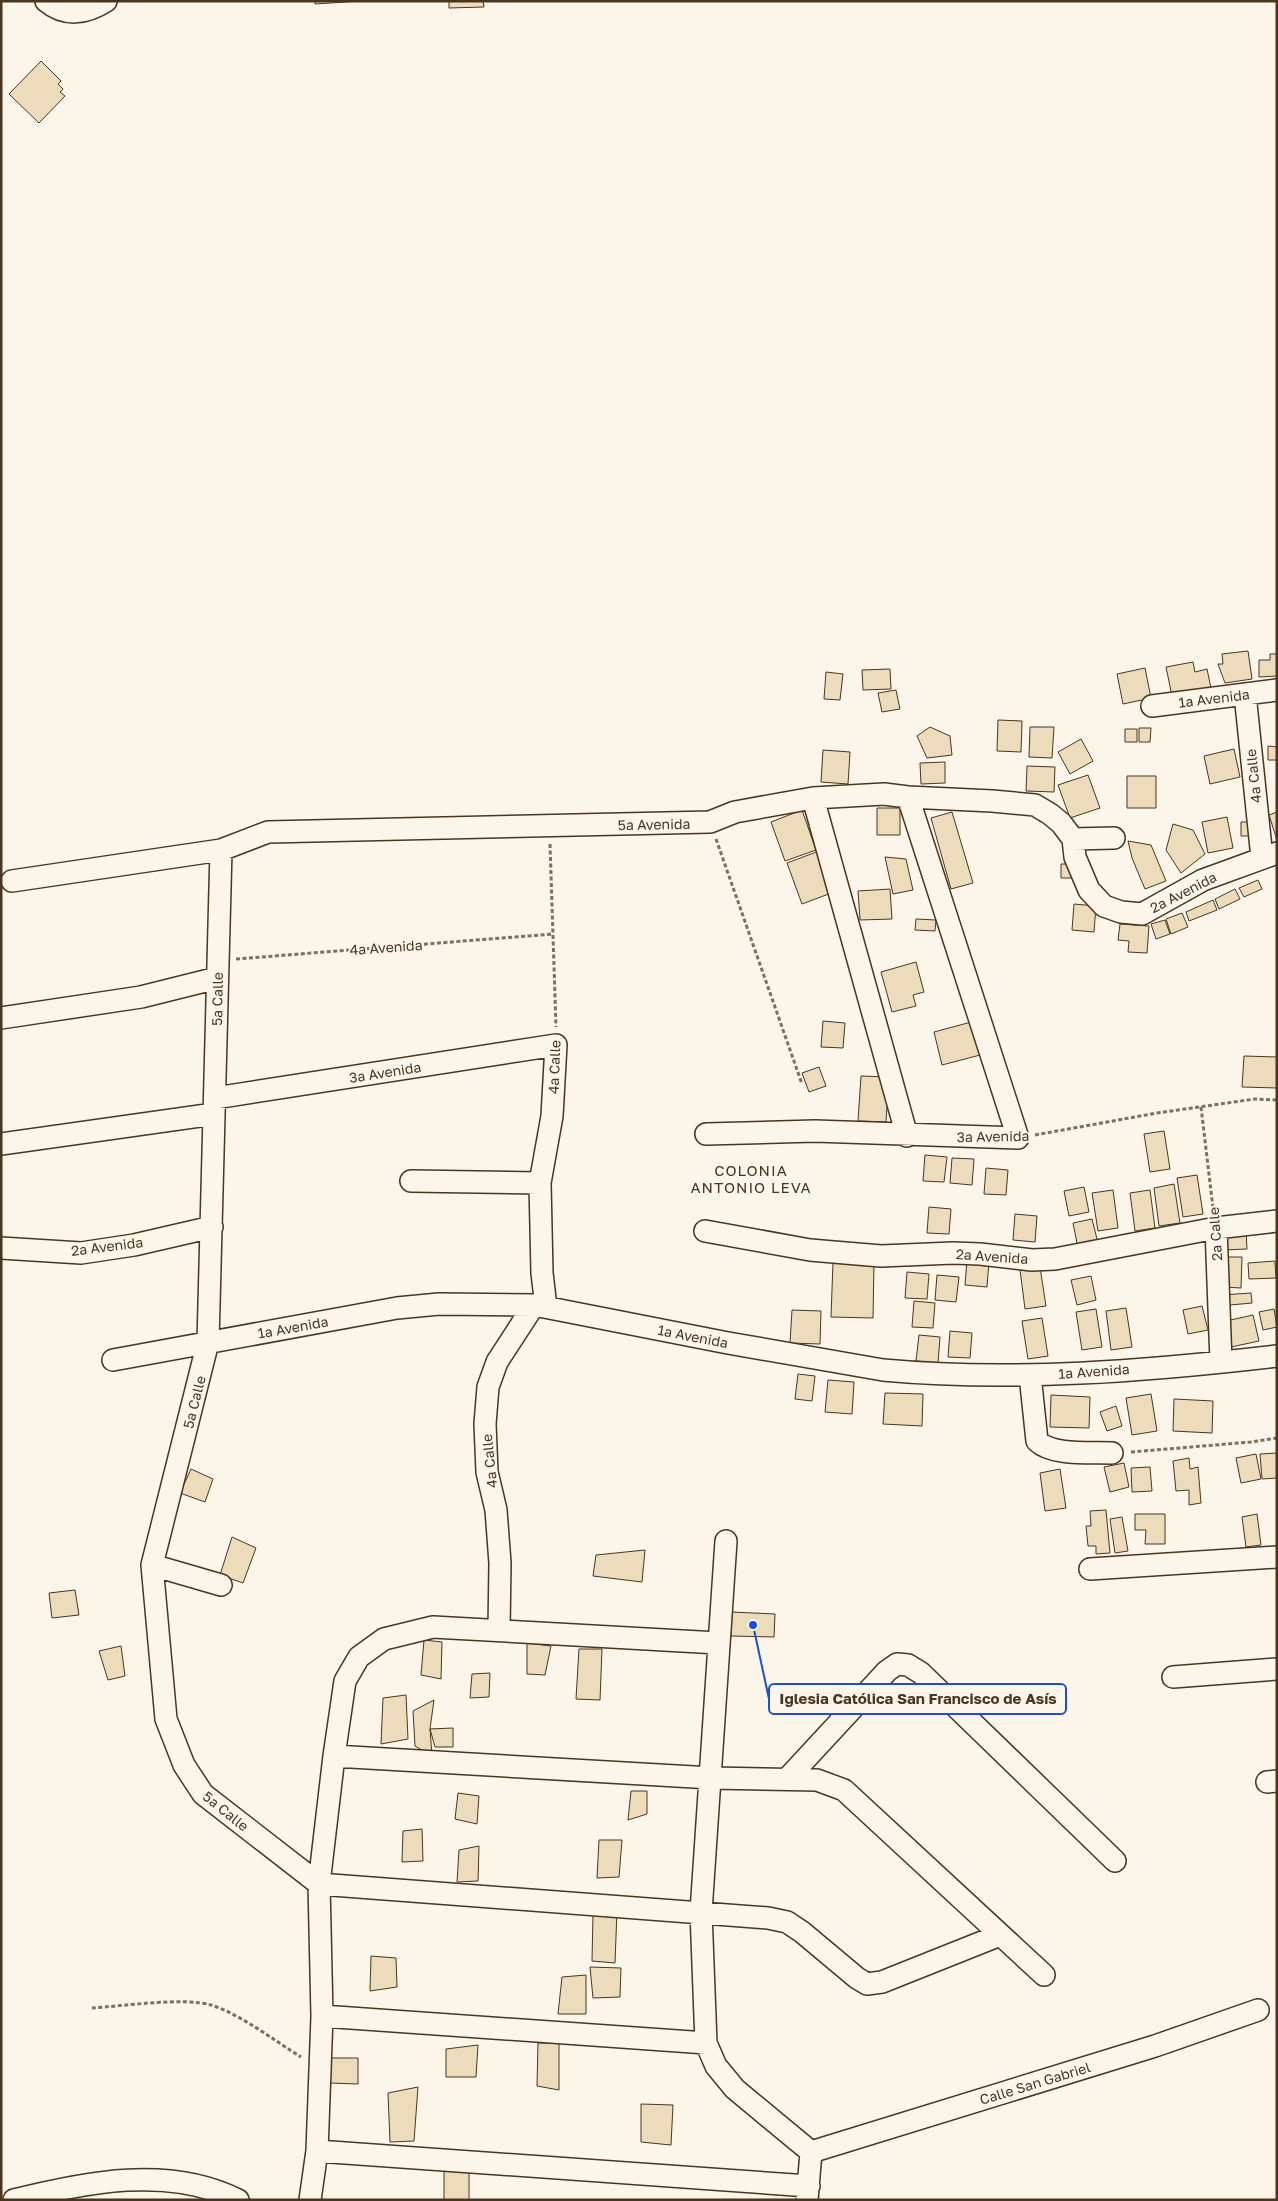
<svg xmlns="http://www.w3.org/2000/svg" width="1278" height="2201" font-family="'Golos Text',sans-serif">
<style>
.building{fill:#ecdcbc;stroke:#4a3520}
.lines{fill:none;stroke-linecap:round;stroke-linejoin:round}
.minor-casing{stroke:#4a3520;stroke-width:24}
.path{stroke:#7f6f5c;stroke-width:3;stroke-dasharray:4 2.5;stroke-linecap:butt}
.minor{stroke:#fbf6e9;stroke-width:21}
.labels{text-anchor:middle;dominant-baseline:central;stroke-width:4;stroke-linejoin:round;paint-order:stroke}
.street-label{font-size:14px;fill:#4a3520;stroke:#fbf6e9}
.neighbourhood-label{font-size:15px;letter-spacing:1px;fill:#4a3520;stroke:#fbf6e9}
.leader{fill:none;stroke:#1d4ed8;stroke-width:2}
.callout-dot{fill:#1d4ed8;stroke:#fbf6e9;stroke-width:2}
.callout{fill:#fbf6e9;stroke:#1d4ed8;stroke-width:2}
.callout-label{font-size:15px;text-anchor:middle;font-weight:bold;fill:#4a3520}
</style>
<rect width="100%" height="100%" fill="#fbf6e9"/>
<path class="building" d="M315,1H361L315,4Z
M449,1H483L484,7L449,8Z
M41,61L61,81L58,84L63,89L60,92L65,96L39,123L9,94Z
M1248,651L1252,679L1225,683L1218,664H1223L1222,654Z
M1270,654H1277V676L1259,677V660H1270Z
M1193,662L1195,672L1207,669L1211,688L1172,696L1166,667Z
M1145,668L1151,698L1123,704L1117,674Z
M890,669L891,689L863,690L862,670Z
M826,672L843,674L840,700L824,699Z
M896,690L900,709L882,712L878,693Z
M998,720L1022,721L1021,752L997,751Z
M930,727L950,736L952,755L927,758L917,736Z
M1030,727H1054L1052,758L1029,757Z
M1139,728H1151L1150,742H1139Z
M1125,729H1137V742H1125Z
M1081,739L1093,761L1070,774L1058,752Z
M1268,746L1277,747V760H1268Z
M1234,749L1240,777L1210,784L1204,756Z
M823,750L850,752L848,784L821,782Z
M945,762V783L921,784L920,763Z
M1027,766L1055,767L1054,792L1026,791Z
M1088,775L1100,808L1070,818L1058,785Z
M1127,776H1156V808H1127Z
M877,808H900V835H877Z
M802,810L816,850L785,861L771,822Z
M952,812L973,883L951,889L931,818Z
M1277,812V840L1269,815Z
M1227,817L1233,848L1208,853L1202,822Z
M1241,822H1252V836H1241Z
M1173,824L1193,830L1205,854L1181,873L1166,850Z
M1128,841L1151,845L1166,881L1145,889L1132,858Z
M819,851L834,892L802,904L787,863Z
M885,857L906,859L913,890L893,894Z
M1061,864H1072V878H1061Z
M1258,880L1262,889L1244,897L1239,888Z
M890,889L892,919L860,920L858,891Z
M1235,889L1240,899L1219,909L1215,899Z
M1213,900L1217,910L1189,921L1186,912Z
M1074,904L1096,906L1094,932L1072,930Z
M1182,913L1188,927L1171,934L1166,919Z
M916,919L936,920L935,931L915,930Z
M1165,920L1170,934L1156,939L1151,924Z
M1120,924L1149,926L1147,953L1128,952L1129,941L1118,940Z
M916,962L924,992L913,995L916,1006L892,1012L881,972Z
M823,1021L845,1023L843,1048L821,1047Z
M975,1021L984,1054L942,1065L934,1032Z
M1244,1056L1277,1057V1088L1242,1087Z
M819,1067L826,1086L809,1092L802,1073Z
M861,1076L889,1077L886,1122L858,1121Z
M1164,1131L1170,1169L1150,1172L1144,1134Z
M925,1155L947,1157L944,1182L923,1181Z
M952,1158L974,1159L972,1185L950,1183Z
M986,1168L1008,1170L1006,1195L984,1194Z
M1197,1175L1203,1214L1183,1217L1177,1178Z
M1174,1184L1180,1223L1159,1226L1154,1188Z
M1084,1187L1089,1212L1069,1216L1064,1191Z
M1113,1190L1118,1228L1098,1231L1092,1193Z
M1150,1190L1155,1228L1135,1231L1130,1193Z
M929,1207L951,1209L949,1234L927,1233Z
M1015,1214L1037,1216L1035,1242L1013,1240Z
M1092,1219L1098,1243L1078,1248L1073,1223Z
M1246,1231L1247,1249L1222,1250L1221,1233Z
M1224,1257H1242L1241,1288L1223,1287Z
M967,1260L989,1262L987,1287L965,1285Z
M1275,1261L1276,1278L1249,1279L1248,1263Z
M833,1262L874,1263L873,1318L831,1317Z
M1040,1267L1046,1306L1025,1309L1020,1270Z
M907,1272L929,1274L927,1299L905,1298Z
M937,1275L959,1277L956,1302L935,1300Z
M1091,1276L1096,1300L1077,1305L1071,1280Z
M1251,1293L1252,1303L1230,1305V1311L1222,1312L1221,1295Z
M914,1301L935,1303L933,1328L912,1327Z
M1202,1306L1208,1330L1188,1334L1183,1310Z
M1126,1308L1132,1347L1111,1350L1106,1311Z
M1096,1309L1102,1347L1082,1350L1076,1312Z
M1274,1309L1277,1327L1263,1330L1259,1312Z
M792,1310L821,1311L820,1344L790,1343Z
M1253,1315L1259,1341L1231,1347L1226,1321Z
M1042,1318L1048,1356L1028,1359L1022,1321Z
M950,1331L972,1333L970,1358L948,1357Z
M919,1335L940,1337L938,1363L916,1361Z
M798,1374L815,1376L812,1401L795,1399Z
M828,1380L854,1382L852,1414L825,1412Z
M885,1393L923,1394L922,1426L883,1424Z
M1151,1394L1157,1431L1132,1435L1126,1398Z
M1051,1395L1090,1397L1089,1428L1050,1427Z
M1174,1399L1213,1401L1212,1433L1173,1431Z
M1116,1406L1122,1426L1107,1431L1100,1412Z
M1277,1453V1478L1262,1479L1260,1454Z
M1256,1454L1261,1479L1241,1483L1236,1458Z
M1189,1458L1190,1469L1198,1467L1201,1503L1189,1505V1490L1176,1491L1173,1461Z
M1124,1463L1129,1487L1110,1492L1104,1467Z
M1150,1467L1152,1491L1132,1492L1131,1468Z
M191,1469L213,1479L205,1502L180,1493Z
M1060,1469L1066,1508L1045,1511L1040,1473Z
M1106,1510L1110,1553L1096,1554V1546H1088L1086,1526H1091L1090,1511Z
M1135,1514H1165V1544H1145L1146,1530H1135Z
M1257,1514L1261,1545L1246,1547L1242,1517Z
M1122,1517L1128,1551L1115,1553L1110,1519Z
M232,1537L256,1548L243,1583L220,1575Z
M645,1550L642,1582L593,1576L596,1555Z
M75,1590L79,1615L52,1618L49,1593Z
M731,1612L775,1614L774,1637L731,1636Z
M424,1640L442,1642L441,1679L421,1675Z
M527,1643L551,1646L545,1675L527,1674Z
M121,1646L125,1676L108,1680L99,1651Z
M579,1649H602L600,1700L576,1699Z
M490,1673L489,1697L470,1698L472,1674Z
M406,1695L408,1739L381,1744L383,1698Z
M434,1700L430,1729L432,1756L415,1746L413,1711Z
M453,1728V1747H435L430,1729Z
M631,1791H647V1814L628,1820Z
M458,1793L479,1796L477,1824L455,1819Z
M422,1829L423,1861L402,1862L403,1831Z
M599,1840H622L619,1877L597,1878Z
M479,1846L478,1881L457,1882L459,1850Z
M617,1910L615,1963L592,1961L593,1913Z
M371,1956L396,1958L397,1987L370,1991Z
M590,1967L621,1968L620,1997L593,1998Z
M586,1975V2014H558L562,1977Z
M538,2043H559V2090L537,2086Z
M478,2045L476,2077H446V2049Z
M331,2058H358V2084L330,2083Z
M418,2087L414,2141L390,2142L388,2093Z
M641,2104L673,2105L671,2145L641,2142Z
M444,2169L469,2170V2200H444Z"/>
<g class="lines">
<g class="minor-casing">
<path id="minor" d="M46,1C65,17 86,14 106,1
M1245,694L1262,858
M1152,706L1277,690
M813,798L907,1136
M1073,839L1075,857L1089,890L1104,906L1121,912L1142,914L1203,880L1277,853
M1073,839L1114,838
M221,850L208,1342L152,1565L166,1719L184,1765L203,1794L319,1884
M12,881L221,850L268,832L710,822L735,812L813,798L884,794L908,797L992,801L1035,805L1050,814L1061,823L1073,839
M1,1018L141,997L217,978
M215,1098L556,1045L552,1116L540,1183L542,1273L546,1307
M706,1134L815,1131L1018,1138L908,797
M1,1144L214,1114
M411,1181L540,1183
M1216,1228L1221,1362
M705,1231L810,1250L881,1256L953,1253L980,1254L1032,1260L1055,1259L1216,1228L1277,1221
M1,1248L81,1253L134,1245L212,1227
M113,1360L397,1308L439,1304L534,1305L728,1343L883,1370C1013,1382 1147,1371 1277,1356
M1030,1375L1037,1441C1053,1456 1090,1452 1112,1453
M726,1541L701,1912L706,2043L716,2066L735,2089L811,2152L807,2200
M152,1565L221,1585
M1090,1569L1277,1557
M499,1630L500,1563L496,1510L487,1472L485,1424L488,1387L497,1362L534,1305
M1173,1677L1277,1669
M334,1756L711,1778L817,1780L844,1790L1044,1975
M788,1778L887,1671L897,1664L908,1665L921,1673L1115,1861
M1267,1782L1277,1781
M319,1884L768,1918L787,1922L802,1932L857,1978L867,1984L882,1982L1000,1935
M322,2016L706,2043
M317,2151L809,2186
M811,2152L1155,2046L1258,2010
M14,2200C86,2182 169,2165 238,2200
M310,2200L317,2151L322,2016L319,1884L334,1756L345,1681L359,1657L384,1639L433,1627L718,1643"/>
</g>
<path class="path" d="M716,839L802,1084
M550,844L556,1027
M236,959L553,934
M1201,1107L1213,1208
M1035,1135L1157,1113L1255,1099L1277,1100
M1131,1452L1251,1442L1277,1438
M92,2008C123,2006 184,1997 211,2005C240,2014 275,2041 301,2057"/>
<use href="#minor" class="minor"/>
</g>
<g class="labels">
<g class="street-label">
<text transform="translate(1214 698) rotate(-7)">1a Avenida</text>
<text transform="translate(1253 776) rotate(-96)">4a Calle</text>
<text transform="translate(654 824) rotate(-1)">5a Avenida</text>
<text transform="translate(1183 892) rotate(-27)">2a Avenida</text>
<text transform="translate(386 947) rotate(-4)">4a Avenida</text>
<text transform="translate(217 999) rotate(-89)">5a Calle</text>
<text transform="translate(554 1067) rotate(-88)">4a Calle</text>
<text transform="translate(385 1072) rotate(-9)">3a Avenida</text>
<text transform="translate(993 1136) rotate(-1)">3a Avenida</text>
<text transform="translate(1215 1234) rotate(-94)">2a Calle</text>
<text transform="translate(107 1246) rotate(-7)">2a Avenida</text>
<text transform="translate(992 1256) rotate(4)">2a Avenida</text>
<text transform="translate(293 1327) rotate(-10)">1a Avenida</text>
<text transform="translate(693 1336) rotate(11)">1a Avenida</text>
<text transform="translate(1094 1371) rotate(-4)">1a Avenida</text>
<text transform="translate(194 1402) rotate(-76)">5a Calle</text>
<text transform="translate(489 1461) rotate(-96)">4a Calle</text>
<text transform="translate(226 1811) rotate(39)">5a Calle</text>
<text transform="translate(1035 2083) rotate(-17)">Calle San Gabriel</text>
</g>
<g class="neighbourhood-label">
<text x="751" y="1170">COLONIA<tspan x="751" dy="17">ANTONIO LEVA</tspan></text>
</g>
</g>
<path class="leader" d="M753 1625L769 1699"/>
<circle class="callout-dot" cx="753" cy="1625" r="5"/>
<rect class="callout" x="769" y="1684" width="297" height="30" rx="5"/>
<g class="callout-label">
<text x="918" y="1704">Iglesia Católica San Francisco de Asís</text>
</g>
<rect width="1278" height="2201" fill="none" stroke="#4a3520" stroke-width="5"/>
</svg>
